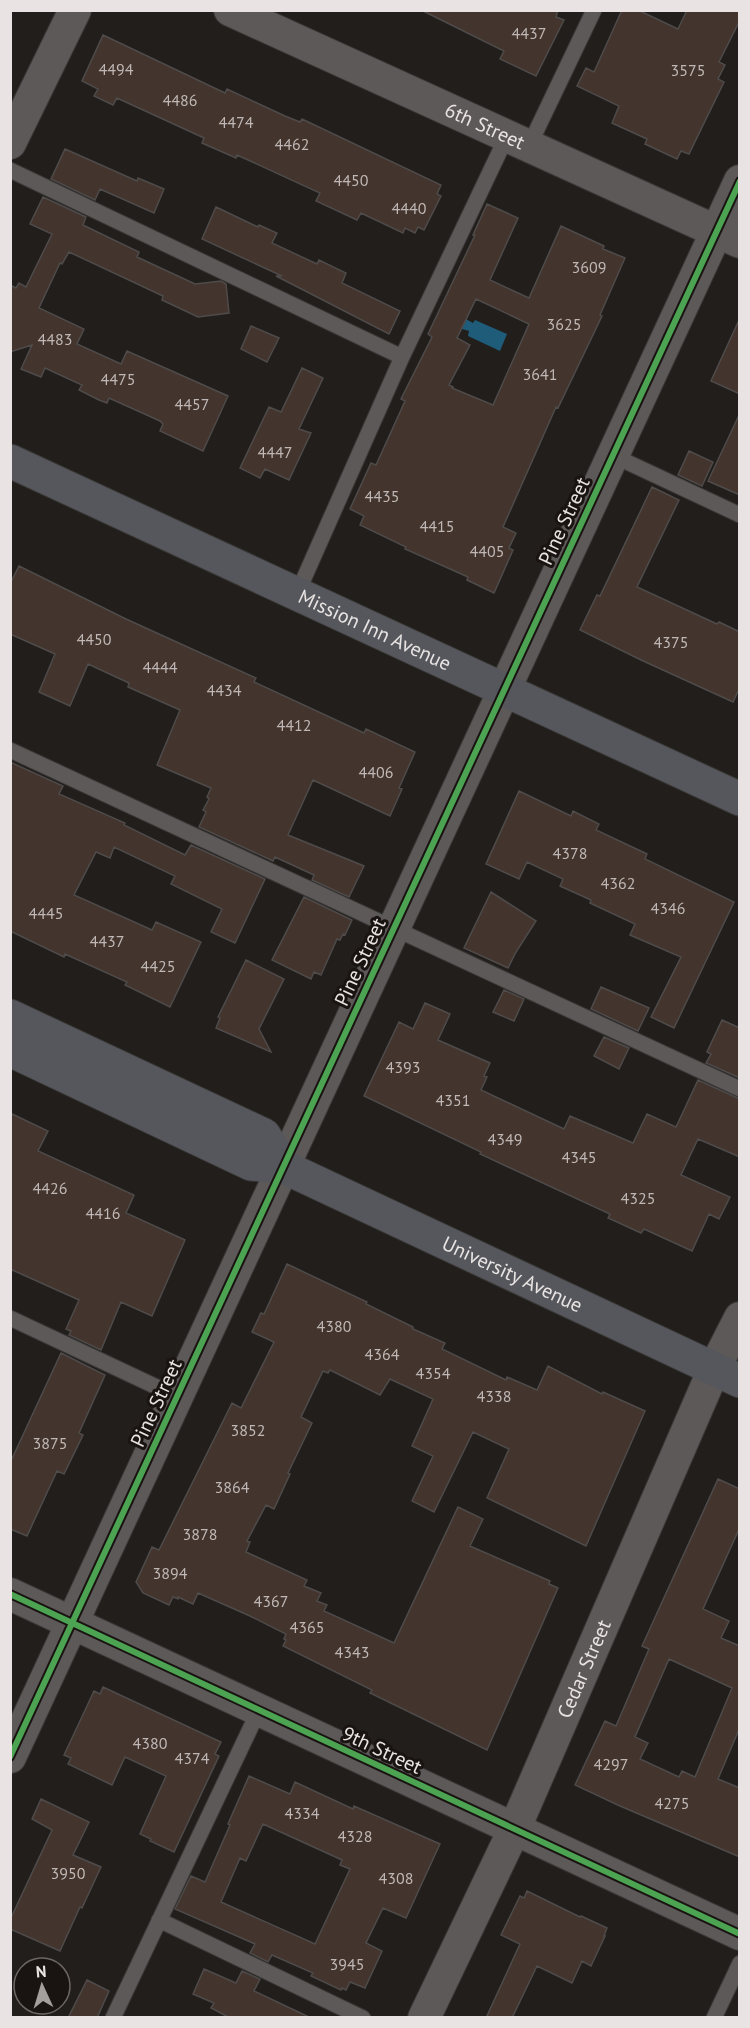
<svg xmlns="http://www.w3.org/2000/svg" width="750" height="2028" font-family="'PT Sans',sans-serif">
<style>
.water{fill:#1f5c79}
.building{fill:#43352e;stroke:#4e4b4a;stroke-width:1.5;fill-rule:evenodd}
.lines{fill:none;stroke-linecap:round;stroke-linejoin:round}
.lane-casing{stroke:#3a3836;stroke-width:17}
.street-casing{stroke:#3a3836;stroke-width:34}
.primary-casing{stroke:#3a3836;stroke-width:35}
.lane{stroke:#5c5958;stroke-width:15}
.street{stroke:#5c5958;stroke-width:32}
.primary{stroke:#55575c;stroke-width:33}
.cycleway-casing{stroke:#191311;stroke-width:10}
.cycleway{stroke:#4ca352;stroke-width:6}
.labels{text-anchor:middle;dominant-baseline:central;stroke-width:6;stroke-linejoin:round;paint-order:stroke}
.number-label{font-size:16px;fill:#c0b8b6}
.street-label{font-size:20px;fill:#e9e4e3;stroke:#191311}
</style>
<rect width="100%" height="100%" fill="#211e1c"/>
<path class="water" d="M464,318L473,323L475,320L507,334L500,351L468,336L469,331L459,328Z"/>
<path class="building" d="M421,10H558L556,17L564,20L536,76L500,59L504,51Z
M622,10H638L678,29L687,10H740V20L719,62L725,65L718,79L724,82L689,154L681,151L677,159L645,144L647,139L612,123L619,106L577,86L586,68L594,72Z
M103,35L225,93L227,89L285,116L300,122L302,119L441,185L437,194L441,196L424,230L418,227L415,233L405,228L403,233L361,213L357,220L316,201L320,193L237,155L236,158L202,143L204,138L117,98L113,105L94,96L98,89L82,81Z
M65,149L137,181L138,178L164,189L154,213L100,189L95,200L51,179Z
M43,197L86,217L83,225L139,252L137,257L195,284L221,281L226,284L229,313L198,317L162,300L163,296L69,252L62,264L60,263L39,308L84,329L77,344L121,364L127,351L228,396L203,451L160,431L163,424L160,421L109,398L107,403L99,400L79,390L82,385L45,368L41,377L21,369L32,345L10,352V285L16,288L19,283L26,287L52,234L30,224Z
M487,204L518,218L490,280L529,298L561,226L604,246L603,249L625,258L600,315L602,316L558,408L556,407L503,527L516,533L509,548L513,550L494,593L467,580L468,577L405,549L406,547L360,525L364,516L350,509L371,463L376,465L405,401L401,399L432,337L428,334L475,235H473ZM476,299L529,324L493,405L452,388L453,387L449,385L470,345L457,338Z
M216,207L258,227L259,225L277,233L272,243L317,264L319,260L346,273L342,283L400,311L389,334L276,276H282L202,239Z
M740,318V394L711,381Z
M251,326L279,338L267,362L241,349Z
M302,368L323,378L299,429L311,433L289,480L265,469L260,478L240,468L269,407L281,412Z
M740,413V495L708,481Z
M689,451L713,462L702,486L678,475Z
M652,487L679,500L637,587L717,624L719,622L740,632V687L733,702L641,660L580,630L597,595L600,596Z
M19,566L126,619L256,678L254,682L364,733L366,729L415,752L399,788L402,789L390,816L313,780L288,835L364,866L349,897L312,880L314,875L275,857L273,861L199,827L206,812L203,810L209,799L207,797L211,788L157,765L180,710L128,687L129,683L88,664L70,706L39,692L55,654L10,634V584Z
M10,762L63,786L59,794L125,823L124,825L185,855L191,845L265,879L235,943L211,932L222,909L171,884L175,876L114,847L110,858L96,852L74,895L152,930L156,922L201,942L170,1007L125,985L127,982L65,954L64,957L10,931Z
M519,791L571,816L573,811L599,824L596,830L647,854L645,859L734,902L674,1028L651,1017L681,957L630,935L635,924L590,903L591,900L560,886L563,879L527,862L519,879L486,864Z
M491,892L536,921L516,952L508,968L464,948Z
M304,897L352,920L345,935L343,934L340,940L337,939L321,975L314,972L311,979L272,960Z
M246,960L284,979L259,1029L271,1052L216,1028L220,1018L218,1017Z
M601,987L649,1008L638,1031L591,1009Z
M504,990L524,999L514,1021L493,1012Z
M425,1003L450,1014L438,1040L490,1063L484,1076L487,1077L481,1090L564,1129L570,1116L633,1143L647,1114L676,1127L698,1080L740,1099V1157L698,1139L681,1175L730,1197L719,1219L709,1214L692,1251L644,1229L641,1233L608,1218L610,1214L480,1154L481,1152L364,1096L399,1022L413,1029Z
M722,1020L740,1028V1078L706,1063L711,1054L707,1052Z
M604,1037L629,1048L619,1069L594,1056Z
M10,1113L48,1131L38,1151L134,1195L126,1213L185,1240L152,1316L121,1302L101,1350L69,1335L71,1331L66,1329L79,1300L10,1269Z
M287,1264L367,1302L366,1304L413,1327V1329L445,1343L442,1349L506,1380L507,1377L537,1390L548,1366L602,1394L603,1392L645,1411L586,1546L487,1498L509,1449L473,1432L434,1512L412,1501L433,1456L412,1446L433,1399L390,1379L380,1395L330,1370L328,1373L323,1371L301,1417L312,1423L288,1473L290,1474L274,1509L266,1505L247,1541L250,1542L246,1552L307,1580L304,1586L321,1593L317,1601L327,1605L324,1611L394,1643L458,1507L483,1519L470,1546L550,1581L549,1584L558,1588L487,1750L370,1693L372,1690L283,1646L286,1640L284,1639L286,1634L250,1616L198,1593L193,1604L178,1597V1599L173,1597L169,1605L143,1593L136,1582L152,1547L159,1550L232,1403L241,1408L274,1342L252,1332L261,1313L264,1314Z
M61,1353L105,1375L79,1433L83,1435L64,1474L57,1471L27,1536L10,1529V1463Z
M718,1479L740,1489V1527L703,1609L729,1621L721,1638L740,1646V1727L718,1779L740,1788V1857L620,1806L575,1785L605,1721L616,1726L649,1649L642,1646ZM669,1659L732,1688L695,1777L682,1771L679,1777L640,1759L648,1743L635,1737Z
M103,1687L221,1742L215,1754L219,1756L174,1852L150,1841L151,1839L140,1834L166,1776L125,1757L112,1785L68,1764L71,1758L64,1755L94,1691L100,1694Z
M249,1776L290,1794L295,1782L353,1809L354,1806L440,1844L406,1918L383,1908L366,1943L382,1951L365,1988L350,1982L346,1990L342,1988L341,1990L311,1976L313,1973L272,1955L268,1962L250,1953L255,1944L175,1909L191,1876L205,1882L230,1825L228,1824ZM263,1824L342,1860L340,1865L350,1869L315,1944L221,1902L240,1858L246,1861Z
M41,1799L89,1822L73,1855L101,1867L82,1908L80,1907L60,1951L10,1929V1920L52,1830L32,1819Z
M527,1891L580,1917L581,1916L607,1928L604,1936H605L591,1966L582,1961L572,1983L537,1966L512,2018H486L520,1944L501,1935L520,1896L524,1898Z
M204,1969L236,1983L242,1971L260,1979L254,1991L311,2018H230L211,2008L214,2003L193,1994Z
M87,1980L109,1991L97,2018H68Z"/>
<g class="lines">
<g class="lane-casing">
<path id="lane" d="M529,146L594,10
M10,170L402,357
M612,455L740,515
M297,594L402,357L507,136
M10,750L740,1089
M10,1318L178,1397
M159,1920L363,2018
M113,2018L259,1710
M714,2018L740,1963"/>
</g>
<g class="street-casing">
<g id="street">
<path id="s1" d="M230,10L740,242"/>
<path d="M10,143L75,10"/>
<path d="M10,1594L740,1934"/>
<path d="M10,1757L740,181"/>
<path id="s2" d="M424,2018L514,1830L714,1369L740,1318"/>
</g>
</g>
<g class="primary-casing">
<g id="primary">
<path id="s3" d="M10,461L740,799"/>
<path d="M10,1016L264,1135L284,1167"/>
<path id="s4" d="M10,1050L251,1164L284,1167L740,1381"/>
</g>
</g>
<use href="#lane" class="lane"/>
<use href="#street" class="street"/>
<use href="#primary" class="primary"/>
<g class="cycleway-casing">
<path id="cycleway" d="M10,1594L740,1934
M10,1757L740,181"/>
</g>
<use href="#cycleway" class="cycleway"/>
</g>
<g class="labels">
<g class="number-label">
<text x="529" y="33">4437</text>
<text x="116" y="69">4494</text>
<text x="688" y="70">3575</text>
<text x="180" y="100">4486</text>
<text x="236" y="122">4474</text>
<text x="292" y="144">4462</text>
<text x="351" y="180">4450</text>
<text x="409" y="208">4440</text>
<text x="589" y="267">3609</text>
<text x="564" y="324">3625</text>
<text x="55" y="339">4483</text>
<text x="540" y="374">3641</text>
<text x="118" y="379">4475</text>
<text x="192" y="404">4457</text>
<text x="275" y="452">4447</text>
<text x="382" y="496">4435</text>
<text x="437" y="526">4415</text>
<text x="487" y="551">4405</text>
<text x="94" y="639">4450</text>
<text x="671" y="642">4375</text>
<text x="160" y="667">4444</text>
<text x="224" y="690">4434</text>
<text x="294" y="725">4412</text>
<text x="376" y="772">4406</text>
<text x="570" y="853">4378</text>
<text x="618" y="883">4362</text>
<text x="668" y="908">4346</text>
<text x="46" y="913">4445</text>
<text x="107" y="941">4437</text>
<text x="158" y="966">4425</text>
<text x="403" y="1067">4393</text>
<text x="453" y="1100">4351</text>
<text x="505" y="1139">4349</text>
<text x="579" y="1157">4345</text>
<text x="50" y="1188">4426</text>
<text x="638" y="1198">4325</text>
<text x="103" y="1213">4416</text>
<text x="334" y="1326">4380</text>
<text x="382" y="1354">4364</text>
<text x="433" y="1373">4354</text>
<text x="494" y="1396">4338</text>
<text x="248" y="1430">3852</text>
<text x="50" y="1443">3875</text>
<text x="232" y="1487">3864</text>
<text x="200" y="1534">3878</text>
<text x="170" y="1573">3894</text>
<text x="271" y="1601">4367</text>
<text x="307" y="1627">4365</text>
<text x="352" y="1652">4343</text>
<text x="150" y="1743">4380</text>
<text x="192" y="1758">4374</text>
<text x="611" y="1764">4297</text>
<text x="672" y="1803">4275</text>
<text x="302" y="1813">4334</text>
<text x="355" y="1836">4328</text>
<text x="68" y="1873">3950</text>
<text x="396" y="1878">4308</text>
<text x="347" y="1964">3945</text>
</g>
<g class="street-label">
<text stroke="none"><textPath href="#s1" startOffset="280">6th Street</textPath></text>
<text transform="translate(564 521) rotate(-65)">Pine Street</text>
<text stroke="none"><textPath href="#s3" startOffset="402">Mission Inn Avenue</textPath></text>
<text transform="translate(360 962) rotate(-65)">Pine Street</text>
<text stroke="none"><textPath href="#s4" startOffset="552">University Avenue</textPath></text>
<text transform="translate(156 1403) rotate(-65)">Pine Street</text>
<text stroke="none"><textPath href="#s2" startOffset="384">Cedar Street</textPath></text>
<text transform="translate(382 1750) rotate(25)">9th Street</text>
</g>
</g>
<rect width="750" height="2028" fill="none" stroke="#e9e4e3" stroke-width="24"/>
<g transform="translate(42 1986) rotate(356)"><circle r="28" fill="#191311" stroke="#6c6765" stroke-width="1.5"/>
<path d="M0-4.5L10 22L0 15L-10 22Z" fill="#a39f9d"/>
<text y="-9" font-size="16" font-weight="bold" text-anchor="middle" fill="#e9e4e3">N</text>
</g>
</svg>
